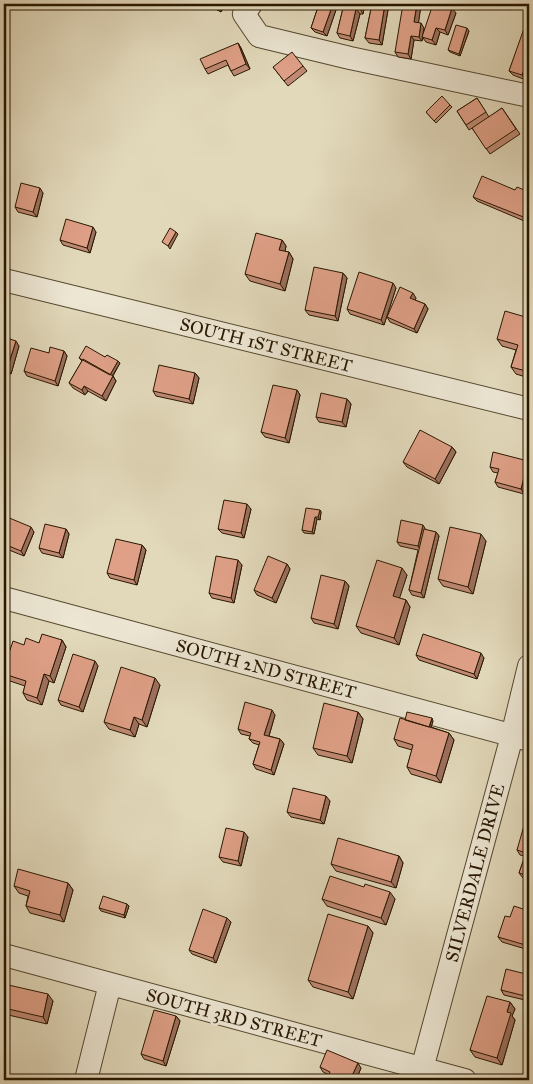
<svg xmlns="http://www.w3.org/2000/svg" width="533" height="1084" font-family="'IM FELL Great Primer',serif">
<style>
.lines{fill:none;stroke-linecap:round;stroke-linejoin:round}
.minor-casing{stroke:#56482f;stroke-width:24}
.minor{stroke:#ece6d3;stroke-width:22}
.wall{fill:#c08a74;stroke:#281700}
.shaded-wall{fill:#9c705e;stroke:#281700}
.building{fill:#dfa087;stroke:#281700}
.labels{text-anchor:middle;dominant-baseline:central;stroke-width:5;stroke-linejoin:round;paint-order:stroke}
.street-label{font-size:18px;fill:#281700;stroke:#ece6d3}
</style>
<rect width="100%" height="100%" fill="#e2d9bb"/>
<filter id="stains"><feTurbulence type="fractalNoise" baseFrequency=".004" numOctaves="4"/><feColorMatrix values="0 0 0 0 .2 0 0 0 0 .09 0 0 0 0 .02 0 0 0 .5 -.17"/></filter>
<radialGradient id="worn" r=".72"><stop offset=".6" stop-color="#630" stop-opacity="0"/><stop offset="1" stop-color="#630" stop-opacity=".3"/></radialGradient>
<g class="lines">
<g class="minor-casing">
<path id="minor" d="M251,4L244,14L259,36L350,58L529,96
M4,280L529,409
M4,598L529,740
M4,955L465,1080
M86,1080L110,984
M419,1080L512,736L529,666"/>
</g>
<use href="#minor" class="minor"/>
</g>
<path class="wall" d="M206,4H225L221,12Z
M299,4H310L309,8L300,6Z
M319,4H338L327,36L315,32L311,28Z
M344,4H365L363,14H360L353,41L340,38L337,33Z
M372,4H389L382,45L369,43L365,38Z
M421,5L418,23L424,28L423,34L456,13L448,35L440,32L436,45L426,42L423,38L422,41L414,40L411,59L398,57L395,52Z
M529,18L526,80L513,75L509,71Z
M469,31L460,56L450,52L448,50Z
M238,43L241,48L250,69L234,76L231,71L228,65L208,74L205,69Z
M303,66L307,71L288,86L273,67Z
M477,98L489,117L502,108L520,134L490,154L472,128L469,130L457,111Z
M450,105L452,107L436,123L426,112Z
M515,190L529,223L477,201L473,197Z
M43,193L37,217L18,212L15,207Z
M96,232L90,253L63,245L60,240Z
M282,240L286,246L285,252H289L293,259L285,291L250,281L245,274Z
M343,273L347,278L338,321L309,315L305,310Z
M396,288L384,325L350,314L347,309Z
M416,298L415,300L425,304L428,309L417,333L390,322L387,317Z
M529,318V378L516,374L511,367L516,350L502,346L497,339Z
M4,337L19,346L11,374L4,372Z
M64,351L67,356L58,386L27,376L24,371L49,353Z
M105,357L120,363L113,376L116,381L106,401L88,391L85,395L73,388L69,383L82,361L79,358Z
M195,373L199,378L193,404L156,396L153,391Z
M297,390L300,395L289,443L265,437L261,432Z
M347,399L351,404L346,427L319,422L316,417Z
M452,447L456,452L439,484L407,467L403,462Z
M528,461L529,463V473L524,494L498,487L495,482L498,473L493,472L490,467Z
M251,509L244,538L222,533L218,529Z
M320,510L321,512L320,520L317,519L314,534L304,533L302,530Z
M4,525L34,532L24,556L4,548Z
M66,529L69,534L63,558L42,553L39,548Z
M426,530L436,532L439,536L424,598L412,595L409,590L418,550L400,546L397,542Z
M486,541L473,594L443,586L438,579Z
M142,545L146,550L137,585L110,578L107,573Z
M287,564L290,569L276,603L257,595L254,590Z
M242,565L234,603L212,598L209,593Z
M407,575L399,598L406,600L410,607L399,645L361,633L356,626Z
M345,581L349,586L338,629L314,623L311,618Z
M62,640L66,647L54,683L49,681L42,705L27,700L23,693L25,686L7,680L4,676V668L24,645Z
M416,655L484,658L477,679L419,660Z
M98,666L83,712L61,705L58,700Z
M160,685L147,727L139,724L135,737L109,729L104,722Z
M358,712L363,719L352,763L318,755L313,748Z
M275,715L269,736L280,739L284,744L274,775L256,769L253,764L259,745L253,743L249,739L250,736L241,734L238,729Z
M405,720L433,721L431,727L449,733L454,740L441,783L411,774L407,767L412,750L398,746L394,739Z
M330,801L324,824L291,817L287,812Z
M529,823V880L523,878L519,873L525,856L520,855L517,850Z
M248,837L241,866L223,862L219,857Z
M399,856L403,863L396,888L336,871L331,864Z
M68,883L73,890L64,922L30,913L26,906L28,896L19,893L14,886Z
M322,899H395L386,925L327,906Z
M127,904L129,906L125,918L101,911L99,908Z
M529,911V950L502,942L498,937L510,917Z
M227,918L231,922L216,963L192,954L189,950Z
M368,926L373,933L353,999L313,987L308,980Z
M529,978L528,983H529V1001L504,995L501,990Z
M4,984L53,1001L47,1024L4,1014Z
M510,1002L515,1009L512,1016L515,1020L502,1065L475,1057L470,1050Z
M176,1016L180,1021L166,1066L144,1059L141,1054Z
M320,1067L361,1068L356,1080H326L329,1075L323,1072Z"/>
<path class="shaded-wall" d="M219,4H225L221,12L217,7Z
M333,4H338L327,36L323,32Z
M361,4H365L363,14L360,9Z
M385,4H389L382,45L379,40Z
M417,4H420L421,5L418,27L414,22Z
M452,8L456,13L448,35L445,30Z
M356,9L360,14L353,41L350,36Z
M421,23L424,28L422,41L419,37Z
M436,28L440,32L436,45L432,40Z
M467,28L469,31L460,56L459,54Z
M411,36L414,40L411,59L408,54Z
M238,43L241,48L250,69L246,64Z
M529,55V69L526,80L522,75Z
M40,188L43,193L37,217L33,212Z
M529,209V223L526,218Z
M4,210L7,215L4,224Z
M93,227L96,232L90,253L87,248Z
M176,232L178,234L170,249L168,246Z
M282,240L286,246L284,257L279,250Z
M289,252L293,259L285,291L280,284Z
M343,273L347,278L338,321L335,316Z
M393,283L396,288L384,325L381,320Z
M413,293L416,298L414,303L410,298Z
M425,304L428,309L417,333L414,329Z
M16,341L19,346L11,374L7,369Z
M64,351L67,356L58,386L55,381Z
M118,361L120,363L111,378L110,375Z
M529,361V376L526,371Z
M195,373L199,378L193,404L189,399Z
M113,376L116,381L106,401L102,396Z
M84,386L88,391L85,395L82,390Z
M297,390L300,395L289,443L285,438Z
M347,399L351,404L346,427L342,422Z
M452,447L456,452L439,484L435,479Z
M528,461L529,463V473L524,494L521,489Z
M247,504L251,509L244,538L241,533Z
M320,510L321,512L320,520L318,517Z
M315,517L317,519L314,534L312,532Z
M423,525L426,530L421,551L418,546Z
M31,527L34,532L24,556L21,551Z
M66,529L69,534L63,558L59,553Z
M436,532L439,536L424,598L421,593Z
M481,534L486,541L473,594L468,587Z
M142,545L146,550L137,585L134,580Z
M238,560L242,565L234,603L231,598Z
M287,564L290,569L276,603L272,598Z
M402,568L407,575L398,603L393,596Z
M345,581L349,586L338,629L334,624Z
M406,600L410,607L399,645L394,638Z
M62,640L66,647L54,683L50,676Z
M481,653L484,658L477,679L474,674Z
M95,661L98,666L83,712L79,707Z
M44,674L49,681L42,705L37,698Z
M155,678L160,685L147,727L142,720Z
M272,710L275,715L268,739L264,735Z
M358,712L363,719L352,763L347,756Z
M134,717L139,724L135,737L130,730Z
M432,718L433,721L430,731L429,729Z
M449,733L454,740L441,783L436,776Z
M280,739L284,744L274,775L271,770Z
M326,796L330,801L324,824L320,820Z
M244,832L248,837L241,866L238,861Z
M399,856L403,863L396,888L391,882Z
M68,883L73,890L64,922L60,915Z
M390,892L395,899L386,925L381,918Z
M127,904L129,906L125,918L124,915Z
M227,918L231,922L216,963L213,958Z
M368,926L373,933L353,999L348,992Z
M526,974L529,978L527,986L523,982Z
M48,994L53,1001L47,1024L43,1017Z
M510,1002L515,1009L512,1016L515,1020L502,1065L497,1058L507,1012Z
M176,1016L180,1021L166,1066L163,1061Z
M358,1063L361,1068L356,1080H350Z
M6,1068L9,1073L7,1080L4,1076Z"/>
<path class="building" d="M211,4H219L217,7Z
M319,4H333L323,32L311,28Z
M344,4H361L360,9H356L350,36L337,33Z
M372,4H385L379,40L365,38Z
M403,4H417L414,22L421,23L419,37L411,36L408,54L395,52Z
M433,4H438L452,8L445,30L436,28L432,40L422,37Z
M528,17L529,18V55L522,75L509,71Z
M456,25L467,28L459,54L448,50Z
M238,43L246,64L231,71L226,60L205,69L200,59Z
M292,52L303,66L284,81L273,67Z
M442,96L450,105L434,121L426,112Z
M477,98L486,112L466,125L457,111Z
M502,108L516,129L486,149L472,128Z
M482,176L515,190L517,187L529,192V209L526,218L473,197Z
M21,183L40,188L33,212L15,207Z
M66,219L93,227L87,248L60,240Z
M170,228L176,232L168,246L162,242Z
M256,233L282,240L279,250L289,252L280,284L245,274Z
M314,267L343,273L335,316L305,310Z
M359,272L393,283L381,320L347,309Z
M400,287L413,293L410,298L425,304L414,329L387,317Z
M505,311L529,318V361L526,371L511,367L518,345L497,339Z
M4,337L16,341L7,369L4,368Z
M86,346L105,357L107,355L118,361L110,375L79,358Z
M50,347L64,351L55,381L24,371L31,348L49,353Z
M83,359L113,376L102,396L84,386L82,390L69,383Z
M159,365L195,373L189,399L153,391Z
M273,385L297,390L285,438L261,432Z
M321,393L347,399L342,422L316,417Z
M420,430L452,447L435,479L403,462Z
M493,452L528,461L521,489L495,482L499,469L490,467Z
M224,500L247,504L241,533L218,529Z
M306,508L320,510L318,517H315L312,532L302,530Z
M7,517L31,527L21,551L4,544V525Z
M401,520L423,525L418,546L397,542Z
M45,524L66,529L59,553L39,548Z
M450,527L481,534L468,587L438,579Z
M424,529L436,532L421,593L409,590Z
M116,539L142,545L134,580L107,573Z
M216,556L238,560L231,598L209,593Z
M268,556L287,564L272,598L254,590Z
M377,560L402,568L393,596L406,600L394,638L356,626Z
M321,575L345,581L334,624L311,618Z
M42,634L62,640L50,676L44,674L37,698L23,693L26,681L4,674V668L13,641L24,645L26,638L39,643Z
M423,634L481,653L474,674L416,655Z
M73,654L95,661L79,707L58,700Z
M121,667L155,678L142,720L134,717L130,730L104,722Z
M245,702L272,710L264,735L280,739L271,770L253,764L260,742L249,739L251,733L238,729Z
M324,703L358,712L347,756L313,748Z
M407,712L432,718L429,727L405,720Z
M400,718L449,733L436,776L407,767L413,745L394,739Z
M293,788L326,796L320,820L287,812Z
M525,822L529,823V876L519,873L526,853L517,850Z
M226,828L244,832L238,861L219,857Z
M338,838L399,856L391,882L331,864Z
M18,869L68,883L60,915L26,906L30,891L14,886Z
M330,876L364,887L365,884L390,892L381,918L322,899Z
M103,896L127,904L124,915L99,908Z
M514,906L529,911V946L498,937L505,916L510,917Z
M203,909L227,918L213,958L189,950Z
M328,914L368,926L348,992L308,980Z
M506,969L526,974L523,982L529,983V997L501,990Z
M4,984L48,994L43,1017L4,1008Z
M487,996L510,1002L507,1012L511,1013L497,1058L470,1050Z
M154,1010L176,1016L163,1061L141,1054Z
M327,1050L358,1063L350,1080H326L330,1072L320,1067Z
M4,1076L24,1080H4Z"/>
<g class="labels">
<g class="street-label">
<text transform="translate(266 345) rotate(14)">SOUTH 1ST STREET</text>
<text transform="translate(266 669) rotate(15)">SOUTH 2ND STREET</text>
<text transform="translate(475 873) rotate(-75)">SILVERDALE DRIVE</text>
<text transform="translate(234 1018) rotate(15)">SOUTH 3RD STREET</text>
</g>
</g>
<rect width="533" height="1084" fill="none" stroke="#e2d9bb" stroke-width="20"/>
<rect x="5" y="5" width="523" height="1074" fill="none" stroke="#281700" stroke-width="2.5"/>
<rect x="10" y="10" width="513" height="1064" fill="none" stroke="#281700"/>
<rect width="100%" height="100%" filter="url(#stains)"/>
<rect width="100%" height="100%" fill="url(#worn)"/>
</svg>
